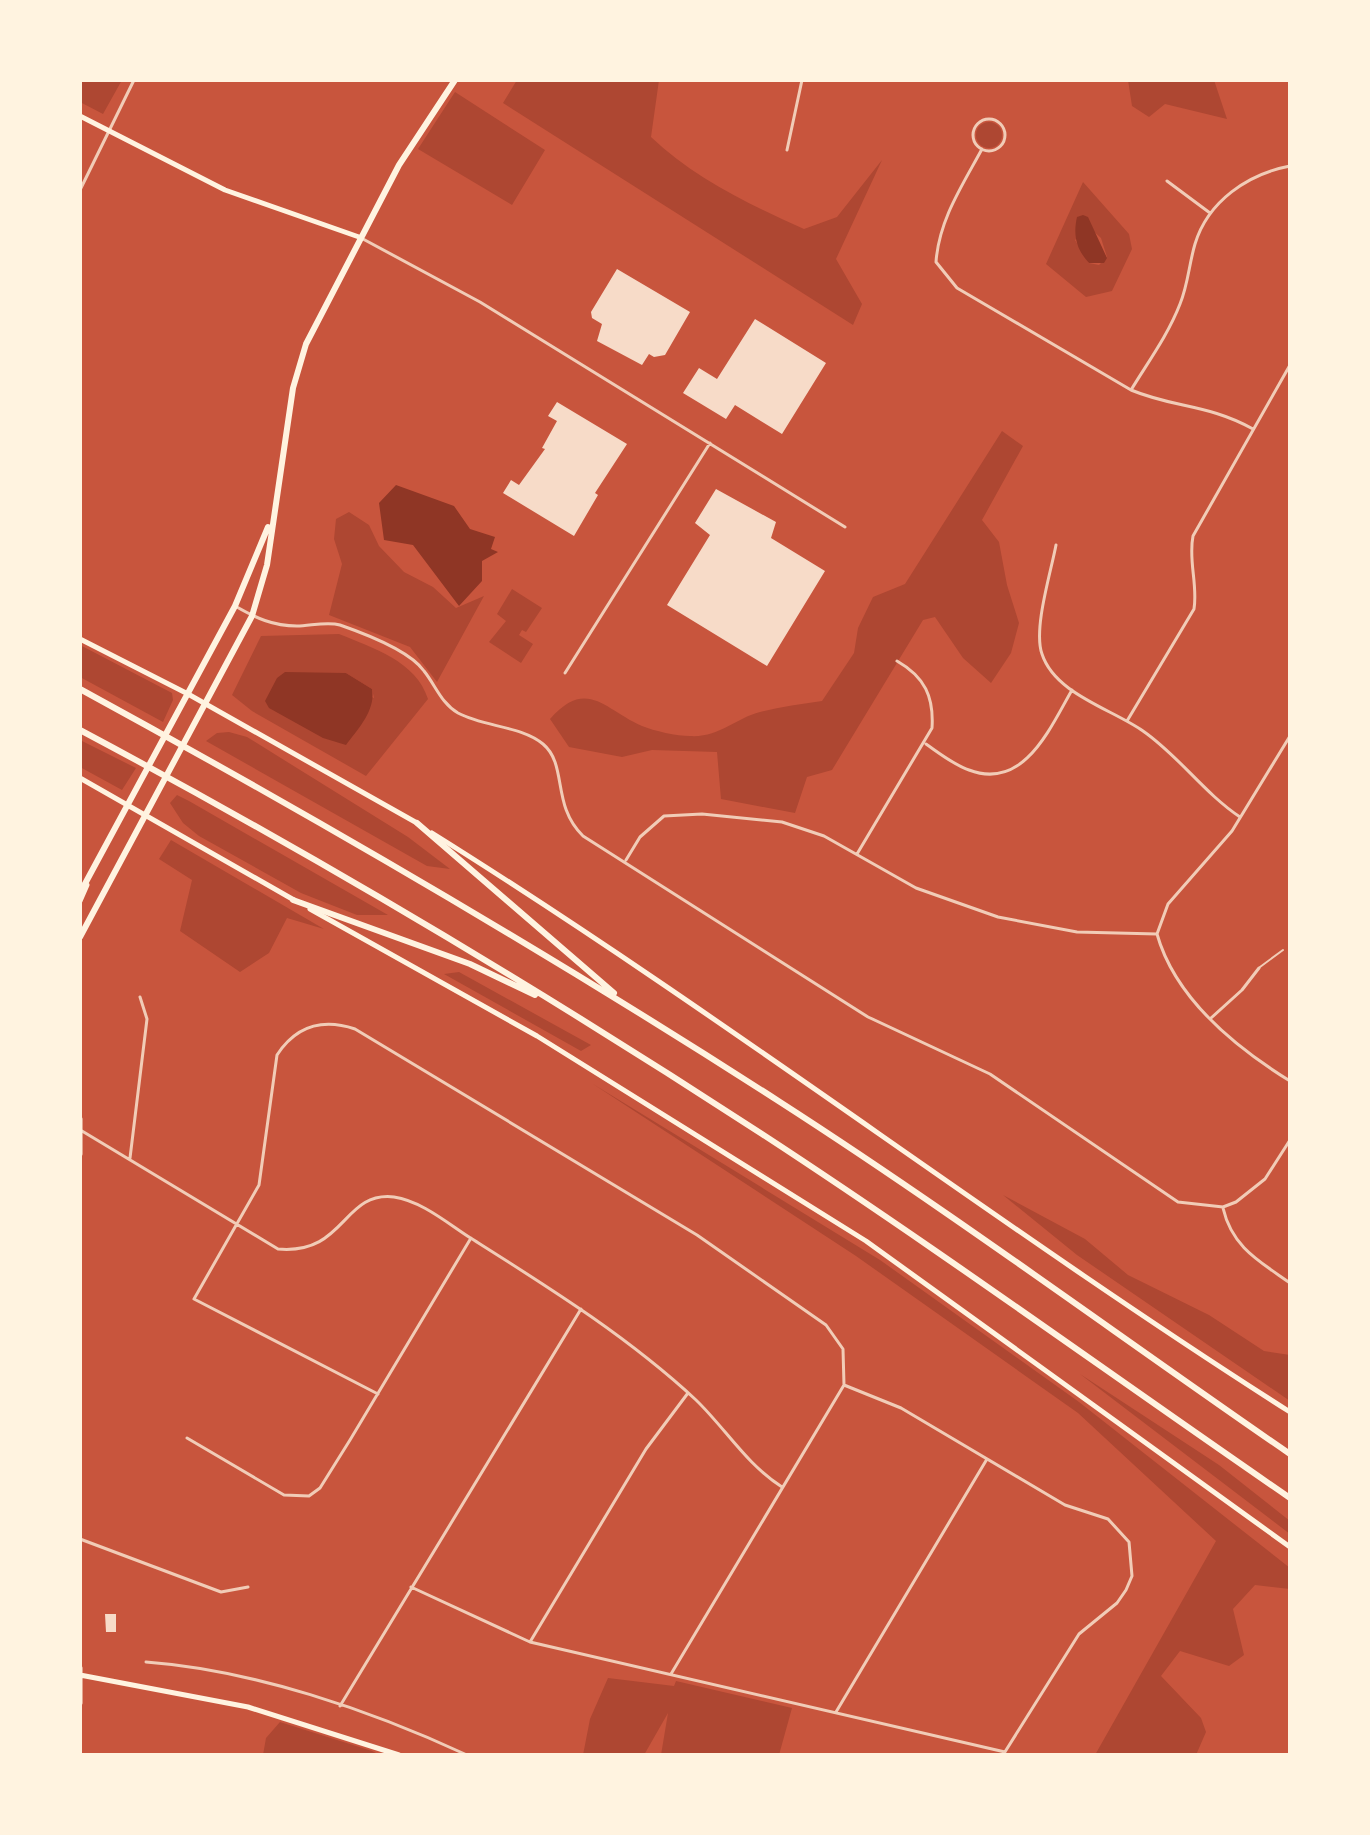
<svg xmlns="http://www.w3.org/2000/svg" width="1370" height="1835" font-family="'Varela Round',sans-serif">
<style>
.green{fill:#ae4732;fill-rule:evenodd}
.water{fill:#8f3625}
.building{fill:#f7dbc8}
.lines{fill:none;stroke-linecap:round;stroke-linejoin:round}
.service{stroke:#f1ccb7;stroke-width:2}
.minor{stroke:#f1ccb7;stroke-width:3}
.secondary{stroke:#fff3e0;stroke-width:5}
.primary{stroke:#fff3e0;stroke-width:6}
.motorway{stroke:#fff3e0;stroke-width:6}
</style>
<rect width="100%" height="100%" fill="#c8553d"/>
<path class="green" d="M80,80H122L103,114L80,102Z
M517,80H659L651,137C694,178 750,205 804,229L837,217L882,160L836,259L862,304L853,325L503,103Z
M1128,80H1214L1227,119L1165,104L1149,117L1132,106Z
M455,92L545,150L512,205L418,149Z
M976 135a13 13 0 1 1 26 0a13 13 0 1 1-26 0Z
M1083,182L1129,234L1132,249L1112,291L1086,297L1046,264ZM1091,229L1101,238L1107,257L1099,265L1089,263L1075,240Z
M1002,431L1023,446L982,520L999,542L1007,585L1019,623L1011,653L991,683L963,658L935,617L923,620L832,770L807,777L795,813L721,799L717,752L652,750L622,757L569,747L550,719C587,677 605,710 642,726C654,731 677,736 690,736C718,738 736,718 760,712C780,707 801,704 822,701L854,653L858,628L873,597L905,584Z
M349,512L369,525L379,546L404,572L433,587L456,608L484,596L437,682L410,647L329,615L342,564L334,539L336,519Z
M512,589L542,608L526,632L522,630L519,635L533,644L521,663L489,642L506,621L497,614Z
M339,634C373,648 416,661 428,699L366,776L252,711L232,695L261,636ZM346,673L372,689L374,698L324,674Z
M80,645L172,693L173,700L163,722L80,677Z
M229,732L247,737L408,837L450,869L427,866L206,741L217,733Z
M80,740L136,768L122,790L80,767Z
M177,795L189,801L388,915H357L301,893L199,836L183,823L170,803Z
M171,840L324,929L287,918L269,953L240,972L180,931L192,880L159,859Z
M459,972L591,1045L581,1051L444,974Z
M593,1084L880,1260L1079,1402L1290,1568V1589L1255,1585L1233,1609L1244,1655L1229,1666L1180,1651L1161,1676L1201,1718L1206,1732L1196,1755H1095L1216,1541L1078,1413L856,1256Z
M1003,1195L1085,1239L1128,1275L1209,1315L1264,1351L1290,1355V1401L1077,1255Z
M1080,1374L1219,1465L1290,1521V1534Z
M608,1678L674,1686L676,1681L792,1708L779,1755H661L668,1713L644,1755H583L590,1719Z
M280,1722L372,1751L380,1755H263L266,1738Z"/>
<path class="water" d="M1083,215L1088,217L1107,258L1104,263H1089C1076,249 1073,235 1077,217Z
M396,485L454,506L470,529L495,537L491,549L498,552L482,561V581L459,606L413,545L384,540L379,503Z
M285,672L346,673L372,689C376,710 358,729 346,745L323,738L269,708L265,701L277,678Z"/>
<path class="building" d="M617,269L690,312L665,355L654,357L649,354L642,365L597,341L602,324L592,318L591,312Z
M755,319L826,363L782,434L735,405L726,419L683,393L699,368L717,379Z
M557,402L627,444L595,493L598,495L574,536L503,493L511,480L519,485L545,449L542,448L557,421L548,416Z
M716,489L776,522L771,538L825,571L767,666L667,605L710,535L695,523Z
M105,1614H116V1632H106Z"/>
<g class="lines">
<path class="service" d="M1260,967L1283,950"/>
<path class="minor" d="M973 135a16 16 0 1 1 32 0a16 16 0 1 1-32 0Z
M982,149C962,186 939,220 936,262L957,288L1131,390C1174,408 1208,404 1253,429
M787,150L802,80
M1167,181L1210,213
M80,190L134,80
M363,239L480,302L845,527
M1131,390C1148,362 1168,335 1180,304C1188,285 1189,264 1195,244C1208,201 1248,174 1290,166
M1056,545C1051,572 1033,629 1042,654C1055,694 1112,709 1143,731C1179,756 1204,793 1240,817
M235,606C256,618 273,626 297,626C310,626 327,621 340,625C363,633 410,651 424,671C436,686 441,703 458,713C484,727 522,726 543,744C568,765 551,805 583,836L868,1017L990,1074L1178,1202L1223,1207L1236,1202L1265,1179L1290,1140
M565,673L710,443
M1127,721L1194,609C1198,584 1188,561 1193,536L1290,365
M1290,736L1232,831L1168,904L1157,934C1175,998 1235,1047 1290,1081
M926,744C939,753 954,765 969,770C1024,791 1050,728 1072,690
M857,854L932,728C934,697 925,677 897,661
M626,860L640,837L664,816L702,814L782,822L824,836L916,888L998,917L1077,932L1157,934
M1211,1018L1242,990L1259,968
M82,1131L278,1249C346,1255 342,1191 394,1197C421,1201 446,1222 469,1237C548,1287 627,1336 696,1400C726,1429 746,1464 782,1487
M130,1158L147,1019L140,997
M1223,1208C1232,1247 1259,1261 1290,1283
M844,1385L901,1408L1065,1505L1108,1519L1129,1542L1132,1576L1126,1590L1117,1603L1079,1634L1003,1755
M378,1394L194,1299L259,1185L277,1055C296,1026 322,1018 355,1029L697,1235L826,1325L843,1349L844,1385L671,1674
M187,1438L284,1495L309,1496L320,1488L350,1440L471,1238
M80,1539L221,1592L248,1587
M411,1587L530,1642L1005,1752
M530,1642L646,1449L688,1393
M146,1662C253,1670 370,1710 467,1755
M340,1706L581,1309
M836,1712L987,1459"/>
<path class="secondary" d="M80,116L225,190L359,237
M80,639L188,694L417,823
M80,778L294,900
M432,833C725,1016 999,1227 1290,1412
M80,901L87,885
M310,909L537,1036L866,1241L1290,1547
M80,1119V1154
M80,1668V1703
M80,1675L248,1707L399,1755"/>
<path class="primary" d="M80,893L235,606L268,527
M80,937L252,616L267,565L293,388L306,344L399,165L455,80"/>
<path class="motorway" d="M80,689C318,819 552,955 780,1102C954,1214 1120,1337 1290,1454
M80,730C313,854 541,990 762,1134C941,1251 1114,1377 1290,1498
M417,823L614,993
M293,900L470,964L535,995"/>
</g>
<rect width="1370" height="1835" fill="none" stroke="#fff3e0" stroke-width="164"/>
</svg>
